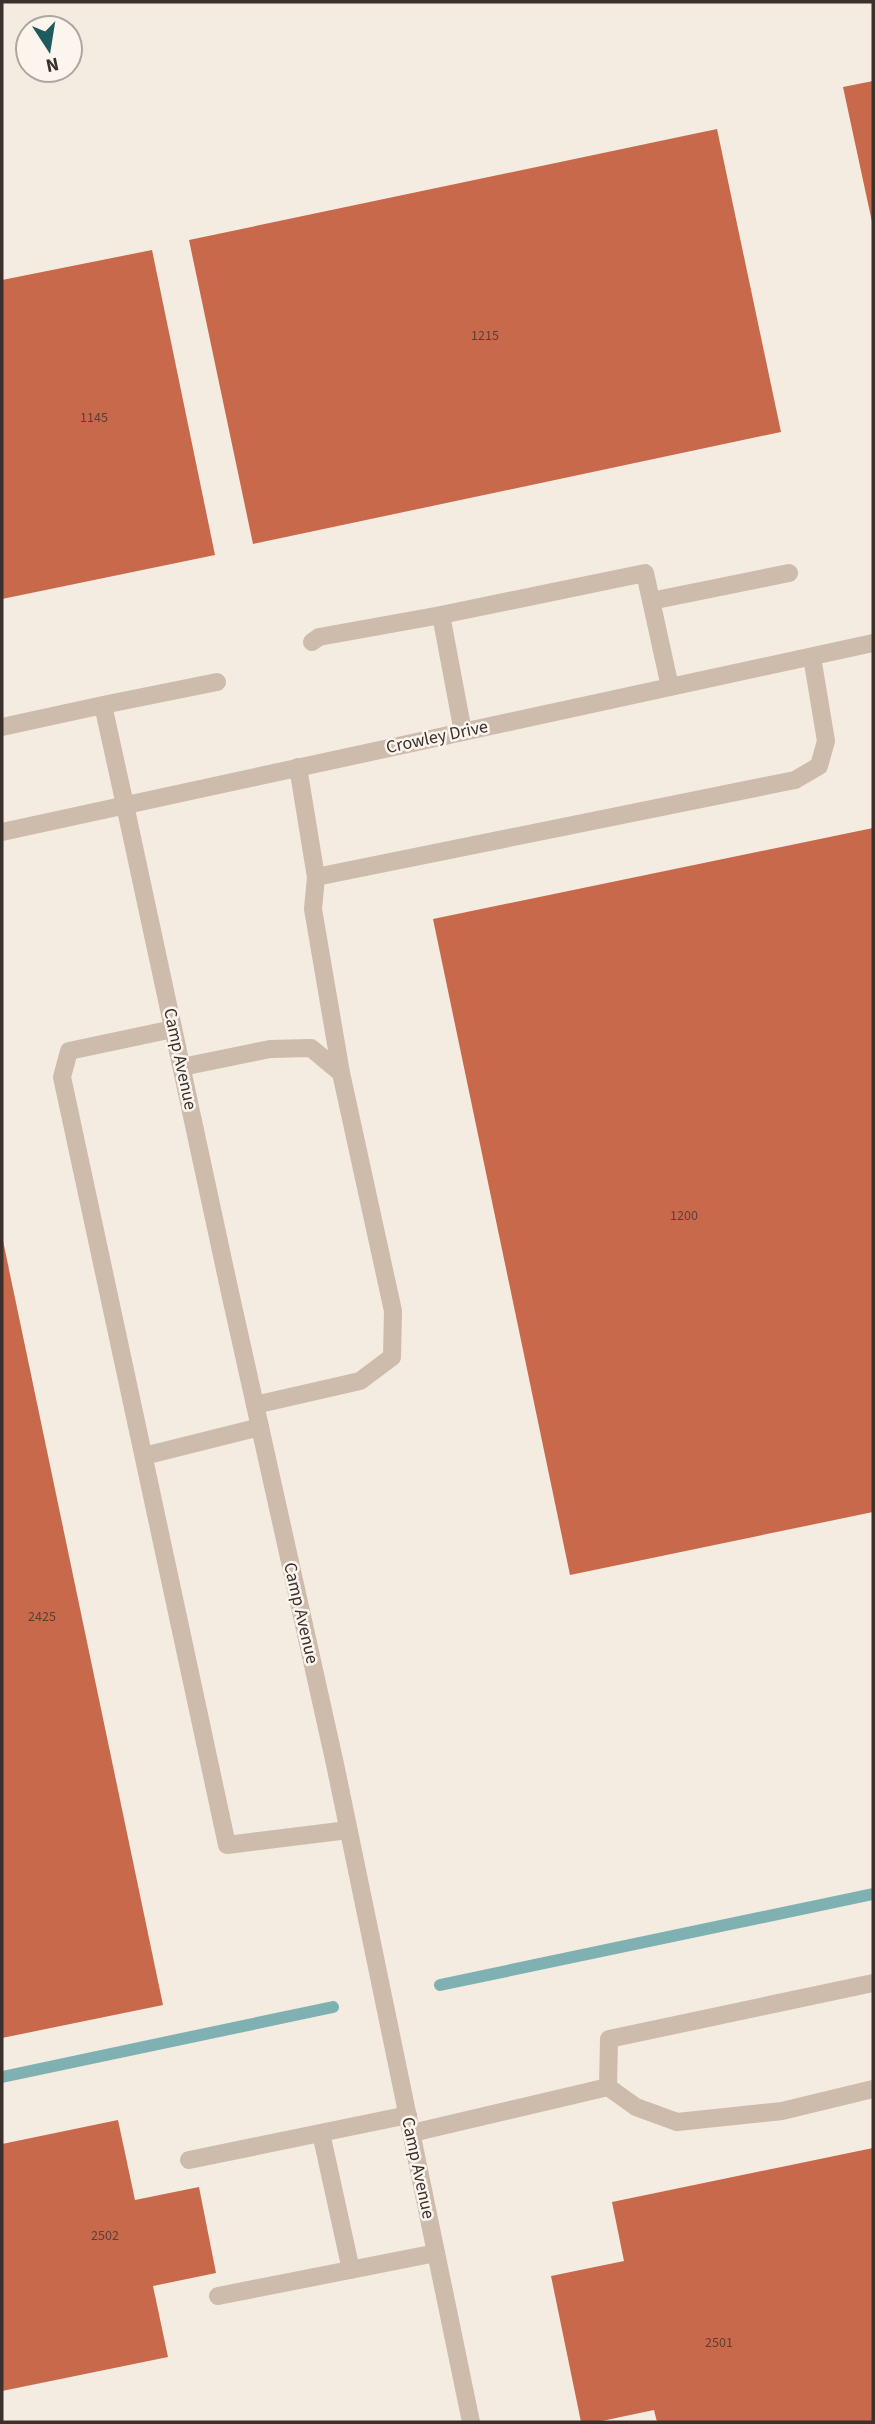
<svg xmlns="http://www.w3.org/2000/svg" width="875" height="2424" font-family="'Source Sans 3',sans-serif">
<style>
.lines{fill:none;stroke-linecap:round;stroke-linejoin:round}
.stream{stroke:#7fb0b2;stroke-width:12}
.building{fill:#c8694b}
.lane{stroke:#cdbbac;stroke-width:18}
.street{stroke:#cdbbac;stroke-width:18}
.labels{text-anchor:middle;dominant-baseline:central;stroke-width:5;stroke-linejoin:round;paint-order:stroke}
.number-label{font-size:14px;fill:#5e3e33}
.street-label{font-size:18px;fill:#3b302b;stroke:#fbf5ee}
</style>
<rect width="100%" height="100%" fill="#f4ebe1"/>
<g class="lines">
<path class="stream" d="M440,1985L873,1894
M2,2077L333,2007"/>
</g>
<path class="building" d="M873,81V222H872L843,87Z
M717,129L781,432L253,544L189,240Z
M152,250L215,555L2,599V280Z
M873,828V1512L570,1575L433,919Z
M2,1236L163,2005L2,2038Z
M118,2120L135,2200L199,2187L216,2273L153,2286L168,2357L2,2391V2144Z
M873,2148V2422H657L654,2410L597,2422H581L551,2276L624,2261L612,2202Z"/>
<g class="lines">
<path class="lane" d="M651,601L789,573
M312,642L319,637L441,615
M103,705L217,682
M2,727L103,705L125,805
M463,732L441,615L645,573L670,687
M298,767L316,877L313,909L341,1073
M316,877L795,780L819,766L826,741L812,657
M173,1029L69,1051L62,1077L227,1845L348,1830
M182,1067L270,1049L311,1048L341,1073L393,1311L392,1357L360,1381L255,1405
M144,1456L260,1427
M608,2087L609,2039L873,1983
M321,2133L351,2270
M412,2133L608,2087L636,2107L677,2122L782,2111L873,2089
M189,2160L408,2115
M218,2296L436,2253"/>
<path class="street" d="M125,805L229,1288L335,1764L471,2422
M2,832L873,643"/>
</g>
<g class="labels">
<g class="number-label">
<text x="485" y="336">1215</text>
<text x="94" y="418">1145</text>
<text x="684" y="1216">1200</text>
<text x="42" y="1617">2425</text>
<text x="105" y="2236">2502</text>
<text x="719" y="2343">2501</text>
</g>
<g class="street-label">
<text transform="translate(437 737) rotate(-12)">Crowley Drive</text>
<text transform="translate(180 1059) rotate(78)">Camp Avenue</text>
<text transform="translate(301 1613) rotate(77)">Camp Avenue</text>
<text transform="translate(418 2168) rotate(78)">Camp Avenue</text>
</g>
</g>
<rect width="875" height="2424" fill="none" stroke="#3b302b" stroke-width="7"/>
<g transform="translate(49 49) rotate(168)"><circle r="33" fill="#fbf5ee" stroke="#aea6a0" stroke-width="2"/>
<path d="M0-5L12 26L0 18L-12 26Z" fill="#1f5a5e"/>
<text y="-10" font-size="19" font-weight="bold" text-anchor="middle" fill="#3b302b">N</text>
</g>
</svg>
